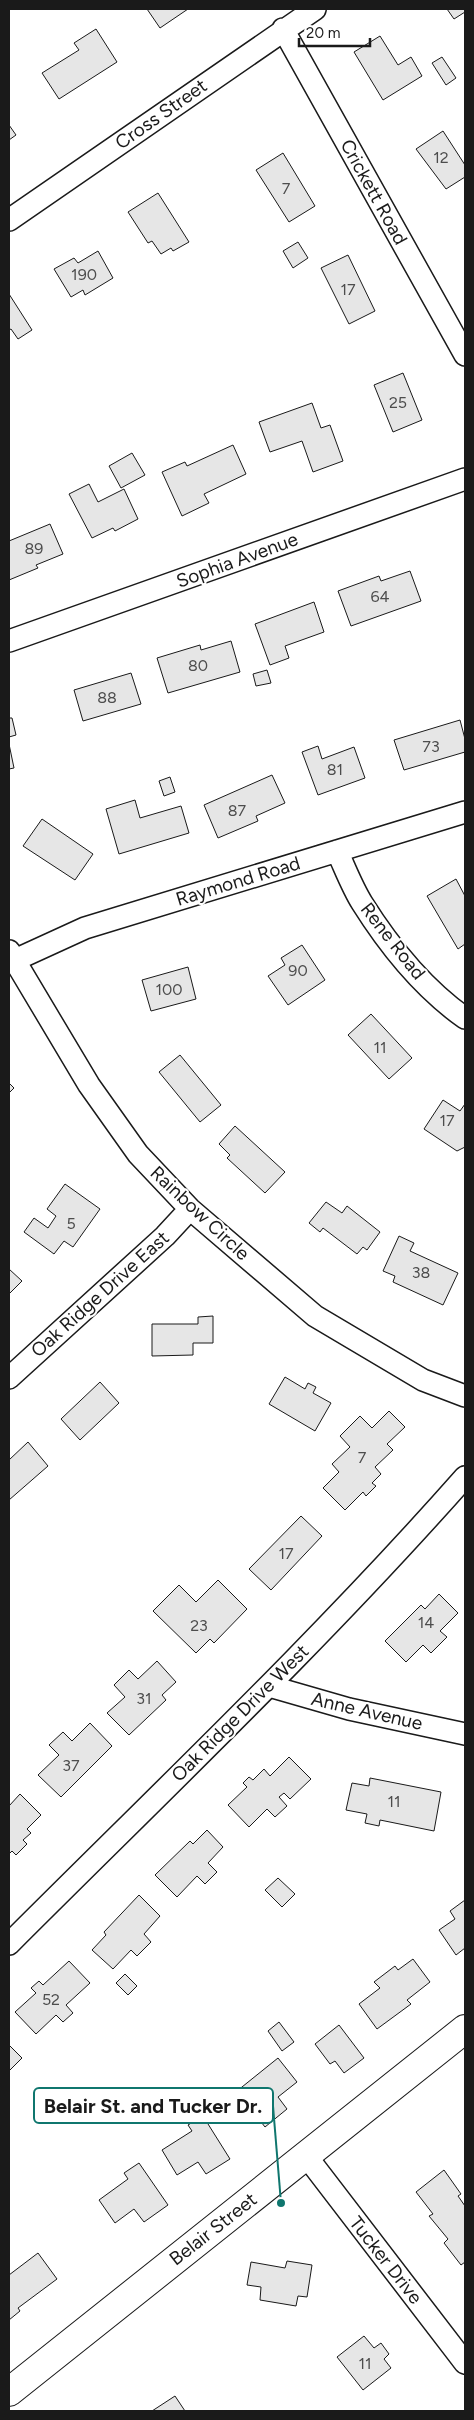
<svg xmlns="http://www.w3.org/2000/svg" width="474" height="2420" font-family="Figtree,sans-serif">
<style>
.building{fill:#e6e6e6;stroke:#1a1a1a}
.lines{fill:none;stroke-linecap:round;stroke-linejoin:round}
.street-casing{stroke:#1a1a1a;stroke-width:24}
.secondary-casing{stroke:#1a1a1a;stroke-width:30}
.street{stroke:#fff;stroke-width:21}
.secondary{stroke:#fff;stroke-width:28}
.labels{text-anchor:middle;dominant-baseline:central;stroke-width:4;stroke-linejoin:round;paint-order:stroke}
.number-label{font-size:16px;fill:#4d4d4d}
.street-label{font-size:19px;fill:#1a1a1a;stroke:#fff}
.leader{fill:none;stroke:#0f766e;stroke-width:2}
.callout-dot{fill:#0f766e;stroke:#fff;stroke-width:2}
.callout{fill:#fff;stroke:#0f766e;stroke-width:2}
.callout-label{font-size:20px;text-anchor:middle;font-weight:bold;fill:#1a1a1a}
</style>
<rect width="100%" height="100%" fill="#fff"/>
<path class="building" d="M147,9H188L160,28Z
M447,9H465V12L454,19Z
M96,29L117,62L59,99L42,73L79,50L74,43Z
M380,36L398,65L411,57L422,76L383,100L354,52Z
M442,57L456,78L446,85L432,63Z
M9,125L16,135L9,140Z
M443,131L465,165V177L446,189L416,149Z
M283,153L315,206L289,222L256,170Z
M158,193L189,242L173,251L171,248L161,254L152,241L148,243L128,212Z
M298,242L308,258L293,268L283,251Z
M98,251L113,278L85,295L83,290L71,297L54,269L74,258L78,263Z
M348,255L375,311L349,324L321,268Z
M9,294L32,330L18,339L11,329L9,330Z
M403,373L422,420L393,432L374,385Z
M312,403L321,428L330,425L343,461L313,472L302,441L270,452L259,422Z
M233,445L246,474L204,494L209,503L182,516L162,472L185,462L187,466Z
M132,453L145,475L121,488L109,466Z
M89,484L98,502L124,489L138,519L115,531L113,528L92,538L69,494Z
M50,524L63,554L36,565L38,568L9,580V541Z
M410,571L421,601L351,626L338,591L379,576L381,581Z
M314,602L324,632L285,646L289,658L270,665L255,624Z
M231,641L240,672L168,693L157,658L200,645L201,650Z
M267,670L271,683L256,686L253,674Z
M131,673L141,704L83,721L74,690Z
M9,718H12L16,735L9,737Z
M460,720L465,739V752L404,770L394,740Z
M9,744L14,768L9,769Z
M318,746L322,759L354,747L365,778L318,795L302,752Z
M272,775L285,803L256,816L258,821L218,838L204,805Z
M170,777L175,792L164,796L159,781Z
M135,800L140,818L181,806L189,833L119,854L106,809Z
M42,819L93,854L75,880L23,846Z
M456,879L465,896V944L458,949L427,896Z
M302,945L325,980L288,1005L268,976L285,965L281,958Z
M188,967L196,999L151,1011L142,980Z
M371,1014L412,1058L389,1079L348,1035Z
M180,1055L221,1105L200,1122L159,1072Z
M9,1083L14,1088L9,1093Z
M443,1100L460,1111L465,1104V1147L457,1151L424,1129Z
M235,1126L285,1172L265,1193L227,1158L230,1155L219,1144Z
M65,1184L100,1209L73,1247L64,1241L54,1254L24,1232L34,1218L48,1228L56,1216L47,1209Z
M326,1202L342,1213L347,1206L380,1232L367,1250L363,1247L357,1254L323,1228L320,1232L309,1223Z
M399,1236L414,1243L410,1251L458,1273L443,1305L393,1282L395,1276L383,1271Z
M9,1269L22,1281L9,1294Z
M213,1316V1343H193V1355L152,1356V1324H198V1317Z
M285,1377L305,1389L308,1383L316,1387L313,1393L331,1403L315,1431L269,1404Z
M100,1382L119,1403L80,1440L61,1419Z
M389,1411L405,1427L387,1444L393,1450L375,1467L381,1474L372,1483L376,1486L366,1496L363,1492L345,1510L323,1488L339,1472L332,1464L350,1447L340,1436L360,1416L372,1428Z
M28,1442L48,1466L9,1500V1460Z
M301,1516L322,1536L271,1590L249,1569Z
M218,1580L247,1609L214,1643L210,1639L196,1653L153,1611L179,1585L196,1602Z
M439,1594L458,1613L440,1631L447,1637L431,1653L423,1645L406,1662L385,1641L421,1605L425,1609Z
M157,1661L176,1682L162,1695L166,1700L129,1735L107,1713L125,1697L114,1685L129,1670L138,1679Z
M90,1723L112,1746L61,1797L38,1775L59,1755L49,1745L63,1732L72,1741Z
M289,1757L311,1779L290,1799L284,1793L279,1797L287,1806L275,1817L267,1809L249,1827L228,1805L247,1787L243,1783L249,1777L253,1780L264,1769L270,1776Z
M370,1778L441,1792L434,1831L380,1820L379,1826L365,1823L367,1814L346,1810L352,1783L369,1786Z
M20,1794L41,1815L27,1829L31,1833L23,1840L27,1844L16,1855L12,1851L9,1854V1806Z
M207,1830L223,1847L208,1863L217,1872L205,1884L197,1876L177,1897L155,1875L190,1841L193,1844Z
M278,1878L295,1894L282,1907L265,1890Z
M139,1895L160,1916L144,1934L151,1942L137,1956L131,1950L113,1969L92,1950L106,1935L104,1932Z
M465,1900V1948L456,1955L439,1930L455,1919L450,1911Z
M413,1959L430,1982L407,2000L411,2004L377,2029L359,2004L380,1988L374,1982L395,1966L398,1970Z
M69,1961L90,1983L66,2005L73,2013L63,2022L56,2015L36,2034L15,2012L36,1993L31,1988L39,1981L43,1985Z
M125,1974L137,1986L128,1995L116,1983Z
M279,2022L294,2042L282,2051L268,2031Z
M339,2025L364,2058L344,2073L335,2061L330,2064L315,2044Z
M9,2045L22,2058L9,2071Z
M278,2058L297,2082L278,2097L287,2109L265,2127L237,2091Z
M203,2116L230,2159L206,2174L198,2162L177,2175L162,2150L192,2131L188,2125Z
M139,2163L168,2205L144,2222L134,2209L115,2223L99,2200L128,2179L124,2173Z
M444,2170L461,2194L458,2196L465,2206V2262L461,2265L444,2243L448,2239L429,2216L433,2214L416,2192Z
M38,2253L57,2279L18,2308L20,2311L9,2320V2275Z
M287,2261L312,2265L307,2297L298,2296L296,2306L260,2300L261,2287L247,2285L251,2262L285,2268Z
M364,2336L374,2348L381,2343L389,2354L384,2359L391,2368L363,2390L337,2357Z
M175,2396L185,2411H152Z"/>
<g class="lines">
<g class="street-casing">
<path id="street" d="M283,29L465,355
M9,220L315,9
M9,641L465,479
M337,851C345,868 352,887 362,903C389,946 424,989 465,1018
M9,951L89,1085L138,1154L190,1209L315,1316L423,1380L465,1396
M15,960L85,928L465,812
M9,1378L165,1236L190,1209
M269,1686L349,1709L465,1734
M9,1944C163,1790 321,1640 465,1477
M307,2157L465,2363"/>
</g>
<g class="secondary-casing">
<path id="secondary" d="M9,2392L465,2029"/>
</g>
<use href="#street" class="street"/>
<use href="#secondary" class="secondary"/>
</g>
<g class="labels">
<g class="number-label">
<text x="441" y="157">12</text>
<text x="286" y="188">7</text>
<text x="84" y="274">190</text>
<text x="348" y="289">17</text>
<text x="398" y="402">25</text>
<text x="34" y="548">89</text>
<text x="380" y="596">64</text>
<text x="198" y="665">80</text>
<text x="107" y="697">88</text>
<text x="431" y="746">73</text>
<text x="335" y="769">81</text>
<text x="237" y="810">87</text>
<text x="298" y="970">90</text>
<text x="169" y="989">100</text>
<text x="380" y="1047">11</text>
<text x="447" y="1120">17</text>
<text x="71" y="1223">5</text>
<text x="421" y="1272">38</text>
<text x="362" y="1457">7</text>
<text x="286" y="1553">17</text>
<text x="426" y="1622">14</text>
<text x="199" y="1625">23</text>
<text x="144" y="1698">31</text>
<text x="71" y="1765">37</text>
<text x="394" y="1801">11</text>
<text x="51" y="1999">52</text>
<text x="365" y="2363">11</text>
</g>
<g class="street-label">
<text transform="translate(161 114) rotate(-35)">Cross Street</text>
<text transform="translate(374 192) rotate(61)">Crickett Road</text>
<text transform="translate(237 560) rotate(-20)">Sophia Avenue</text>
<text transform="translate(238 881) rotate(-17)">Raymond Road</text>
<text transform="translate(393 941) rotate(52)">Rene Road</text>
<text transform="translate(200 1213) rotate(43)">Rainbow Circle</text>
<text transform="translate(100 1294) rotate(-42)">Oak Ridge Drive East</text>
<text transform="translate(367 1711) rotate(13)">Anne Avenue</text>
<text transform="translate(240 1713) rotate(-45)">Oak Ridge Drive West</text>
<text transform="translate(213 2229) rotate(-38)">Belair Street</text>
<text transform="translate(386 2260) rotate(52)">Tucker Drive</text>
</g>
</g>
<path class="leader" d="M281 2203L273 2106"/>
<circle class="callout-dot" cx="281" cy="2203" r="5"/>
<rect class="callout" x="34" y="2088" width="239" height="35" rx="5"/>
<g class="callout-label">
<text x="153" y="2113">Belair St. and Tucker Dr.</text>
</g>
<rect width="474" height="2420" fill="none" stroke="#1a1a1a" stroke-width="20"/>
<path d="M299 38v8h71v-8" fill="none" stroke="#1a1a1a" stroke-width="2.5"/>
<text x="306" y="38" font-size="15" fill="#1a1a1a" stroke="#ffffff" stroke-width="4" paint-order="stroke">20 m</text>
</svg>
